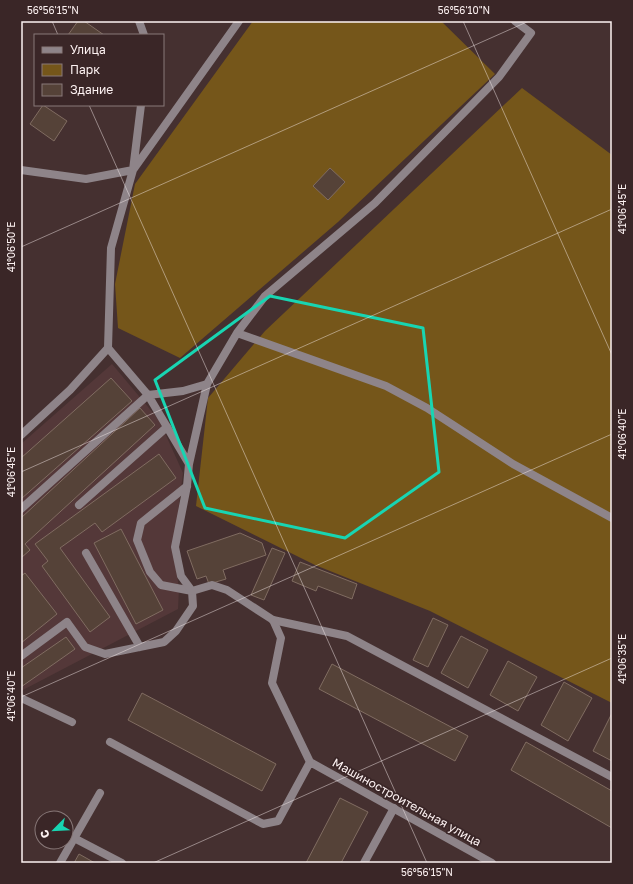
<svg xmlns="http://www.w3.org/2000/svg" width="633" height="884" font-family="'Golos Text',sans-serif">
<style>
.built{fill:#543839}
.green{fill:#75561a}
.building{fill:#554238;stroke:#806c61}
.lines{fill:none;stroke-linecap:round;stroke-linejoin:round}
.lane{stroke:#8e8489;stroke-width:8}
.street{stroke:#8e8489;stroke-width:8}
.marked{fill:none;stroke:#18d5b2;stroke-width:3;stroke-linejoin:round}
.ticks{fill:none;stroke:#fdf2f2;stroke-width:1;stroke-opacity:0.45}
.labels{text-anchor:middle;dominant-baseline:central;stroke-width:3.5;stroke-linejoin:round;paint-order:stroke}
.street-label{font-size:12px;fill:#fdf2f2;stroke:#3a2627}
.neatline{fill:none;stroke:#fdf2f2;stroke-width:1.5}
.ticks-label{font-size:10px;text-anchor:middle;fill:#fdf2f2}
</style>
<rect width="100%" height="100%" fill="#453030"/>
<path class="built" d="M112,364L159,420L183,473L173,552L179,588L178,609L21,691V444Z"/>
<path class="green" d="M253,21H441L495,74L338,222L180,358L118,328L115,284L135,184Z
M522,88L612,155V703L430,611L315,565L196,506L208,398L265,331Z"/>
<path class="building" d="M78,21H84L104,35H68Z
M43,105L67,121L54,141L30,124Z
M330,168L345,182L328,200L313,186Z
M111,378L132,401L21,499V458Z
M140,408L155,425L25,544L30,550L21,558V518Z
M159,454L176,478L102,532L95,523L60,548L110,617L90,632L42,566L48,561L35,544Z
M121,529L163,610L136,624L94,543Z
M240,533L262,543L266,555L223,570L226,579L209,584L206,576L197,579L187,551Z
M272,548L285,553L264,600L251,595Z
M300,562L357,584L352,599L318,586L316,591L292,581Z
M25,573L57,614L21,643V576Z
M433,618L448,625L428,667L413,660Z
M461,636L488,650L468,688L441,673Z
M66,637L75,649L21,687V668Z
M508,661L537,677L518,711L490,695Z
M332,664L468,736L455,761L319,689Z
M564,682L592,698L568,741L541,725Z
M142,693L276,764L262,791L128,720Z
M612,713V761L593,751Z
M526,742L612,791V828L511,770Z
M340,798L368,812L341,863H306Z
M79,854L95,863H74Z"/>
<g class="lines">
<path class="lane" d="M21,435L70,390L108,348
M79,505L167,427
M21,509L148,395
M86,553L140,647
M273,620L347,636L612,777
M21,656L67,622L85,647L105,654L164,642L176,631L193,606L192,591L161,585L150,572L137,540L141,523L187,486
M21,698L72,722
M74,838L122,863
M60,863L100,793
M364,863L394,808"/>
<path class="street" d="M139,21L144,35
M239,21L133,170L111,248L108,348L148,395L189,464L187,486L175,547L181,576L192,591L212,585L227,590L273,620L281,638L272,683L310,762
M21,170L86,179L133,170L141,105
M237,333L386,386L427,408L513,464L612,518
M148,395L183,391L207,384
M189,464L207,384L237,333L265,296L375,203L499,77L531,33L515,21
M110,742L263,824L278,821L310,762
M310,762L492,863"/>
</g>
<path class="marked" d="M270,296L423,328L439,472L345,538L205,508L155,380Z"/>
<path class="ticks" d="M52,21L58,35M463,21L612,355M21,22L24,21M89,105L427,863M21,247L529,21M21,472L612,209M21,697L612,434M153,863L612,658"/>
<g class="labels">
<g class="street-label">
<text transform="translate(407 802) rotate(29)">Машиностроительная улица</text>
</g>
</g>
<rect width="633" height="884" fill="none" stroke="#3a2627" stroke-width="44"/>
<rect x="34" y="34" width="130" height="72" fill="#3a2627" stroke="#887878"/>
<rect x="42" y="47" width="20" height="6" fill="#8e8489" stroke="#887878"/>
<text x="70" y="54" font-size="12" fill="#fdf2f2">Улица</text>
<rect x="42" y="64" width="20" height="12" fill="#75561a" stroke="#887878"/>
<text x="70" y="74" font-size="12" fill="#fdf2f2">Парк</text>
<rect x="42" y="84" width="20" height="12" fill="#554238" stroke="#887878"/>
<text x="70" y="94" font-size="12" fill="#fdf2f2">Здание</text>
<g transform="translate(54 830) rotate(246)"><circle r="19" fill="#3a2627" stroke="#887878"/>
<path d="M0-3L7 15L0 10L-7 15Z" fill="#18d5b2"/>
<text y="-6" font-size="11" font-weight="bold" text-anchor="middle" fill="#fdf2f2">С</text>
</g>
<rect x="22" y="22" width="589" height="840" class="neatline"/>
<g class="ticks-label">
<text x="53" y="14">56°56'15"N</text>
<text x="464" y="14">56°56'10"N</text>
<text transform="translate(622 209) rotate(-90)" y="4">41°06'45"E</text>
<text transform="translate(11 247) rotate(-90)" y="4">41°06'50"E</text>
<text transform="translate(622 434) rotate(-90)" y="4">41°06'40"E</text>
<text transform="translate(11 472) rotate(-90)" y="4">41°06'45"E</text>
<text transform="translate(622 659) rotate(-90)" y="4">41°06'35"E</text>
<text transform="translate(11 696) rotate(-90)" y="4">41°06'40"E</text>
<text x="427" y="876">56°56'15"N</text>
</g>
</svg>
